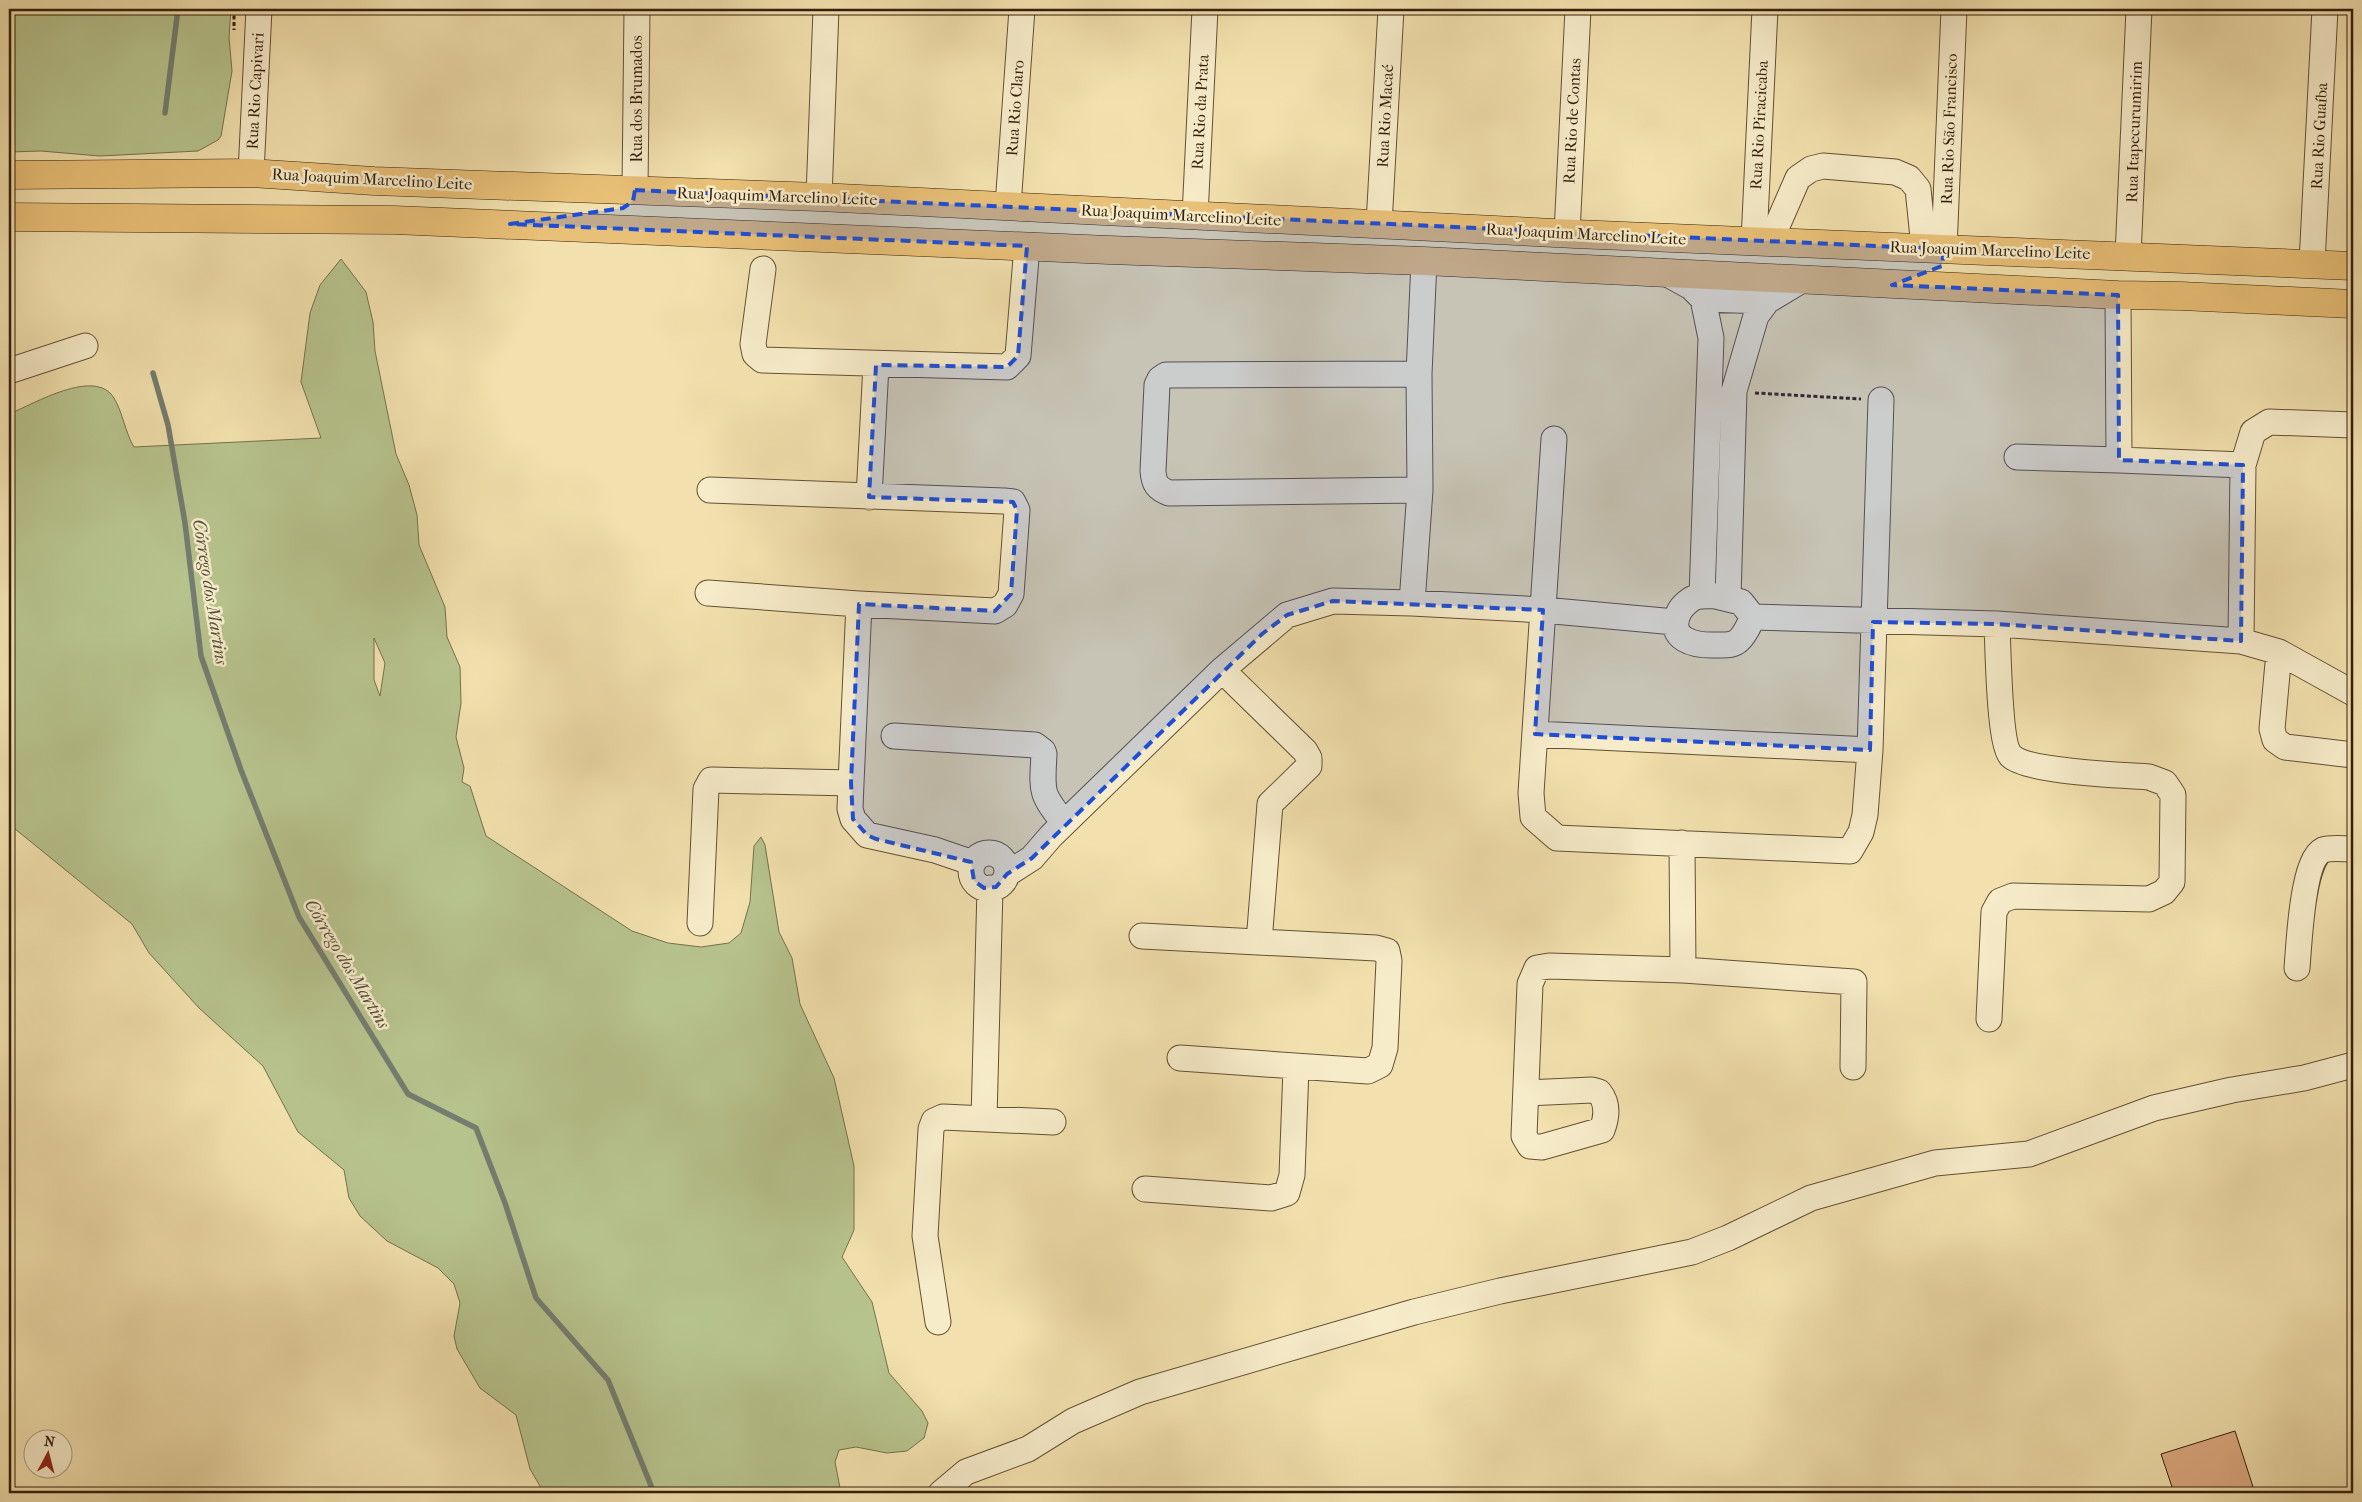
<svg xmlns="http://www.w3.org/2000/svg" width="2362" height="1502" font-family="'IM FELL French Canon',serif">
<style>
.green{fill:#b7c38d;stroke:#76714c;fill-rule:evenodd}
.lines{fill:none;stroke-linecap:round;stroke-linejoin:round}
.stream{stroke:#747d70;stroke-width:5.5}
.building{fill:#ddaa82;stroke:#341f0c}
.minor-casing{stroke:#645034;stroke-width:27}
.major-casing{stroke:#341f0c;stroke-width:29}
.path{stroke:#341f0c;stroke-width:3;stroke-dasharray:4 2.5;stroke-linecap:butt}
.minor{stroke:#f7ecca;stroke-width:25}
.major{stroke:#e9c077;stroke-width:28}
.marked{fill:#1d4ed8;fill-opacity:0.2;stroke:#1d4ed8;stroke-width:4;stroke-dasharray:10 6;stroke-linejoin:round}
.labels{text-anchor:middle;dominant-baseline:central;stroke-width:5;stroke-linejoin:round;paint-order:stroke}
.street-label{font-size:16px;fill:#341f0c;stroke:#f7ecca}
.water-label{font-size:18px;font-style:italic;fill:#544e3e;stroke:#f7ecca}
</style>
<rect width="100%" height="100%" fill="#f2e1ae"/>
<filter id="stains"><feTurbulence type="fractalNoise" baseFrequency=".004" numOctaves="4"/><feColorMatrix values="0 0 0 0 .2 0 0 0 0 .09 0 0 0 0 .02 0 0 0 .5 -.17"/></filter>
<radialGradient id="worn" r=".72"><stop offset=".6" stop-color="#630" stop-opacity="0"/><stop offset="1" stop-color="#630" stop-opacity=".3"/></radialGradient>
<path class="green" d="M9,9H231L229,37L232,71L221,136L218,140L198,151L100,156L41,151L9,152Z
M341,259L366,292L373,322L375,351L396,454L409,485L417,515L419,545L445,607L447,637L460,667L461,703L456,737L464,768L462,782L470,786L486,836L632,931L668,943L701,947L729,943L741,933L750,902L754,846L761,837L765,845L779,932L792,958L800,1004L834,1078L854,1166V1230L842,1257L872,1302L889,1373L922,1411L928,1423L924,1438L907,1451L887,1453L856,1447L839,1450L835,1462L841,1493H544L530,1469L516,1415L480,1388L457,1349L454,1336L460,1303L454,1284L438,1268L387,1241L360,1216L349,1198L344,1170L298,1132L263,1066L199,1008L149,953L132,924L9,824V414C34,404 95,367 114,398C123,413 125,432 134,447L321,438L301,382L310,313L320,285ZM374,638L385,663L380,696L374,680Z"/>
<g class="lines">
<path class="stream" d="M165,113L178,9
M153,373L168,425L185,523L201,656L241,770L299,917L408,1094L476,1128L505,1203L536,1298L608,1380L654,1493"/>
</g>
<path class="building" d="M2235,1431L2255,1493H2174L2161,1454Z"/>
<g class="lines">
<g class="minor-casing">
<path id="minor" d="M251,173L259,9
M635,190L637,9
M819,197L826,9
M1008,206L1022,9
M1195,216L1205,9
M1379,224L1391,9
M1567,233L1578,9
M1754,241L1765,9
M1770,242L1798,178L1811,169L1823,166L1895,172L1909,178L1918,189L1924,247
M1944,249L1954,9
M2128,256L2139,9
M2312,263L2325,9
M763,269L753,344L755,354L762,360L1007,367L1018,356L1027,246
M1664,272L1691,287L1703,299L1711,338L1702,596
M2118,295L2119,460L2243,465L2241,641
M1703,299L1767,301
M9,371L85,346
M1419,374L1166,375L1160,379L1157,385L1153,471C1154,484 1157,488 1169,493L1420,490
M1554,439L1531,793L1533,817L1557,838L1850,851L1861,832L1865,815L1870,750L1881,400
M2017,457L2119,460
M2243,465L2253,432L2269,422L2353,425
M869,497L876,365
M708,593L859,604L995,611L1005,605L1011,594L1017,510L1013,502L1004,501L710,490
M1716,596L1741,602L1753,617C1749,625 1745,635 1739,640C1733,646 1725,645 1717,645C1695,646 1666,640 1679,612C1682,606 1690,599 1696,597C1702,595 1710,596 1716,596Z
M1728,598L1734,391L1756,316L1767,301L1802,280
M1412,603L1420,490L1419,374L1424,261
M859,604L851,783L850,809L853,819L867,835L935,850L973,863
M1753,617L1997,624L2241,641L2279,652L2353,693
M2279,652L2272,729L2275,740L2285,747L2353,755
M1222,670L1305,751L1309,758V766L1270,804L1259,942
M1535,734L1870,750
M894,736L1035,745L1043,751L1044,754C1042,793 1040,792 1064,823
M1682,843L1683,970
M971 871a18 18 0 1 1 36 0a18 18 0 1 1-36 0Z
M1007,874L1032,858L1051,836L1222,670L1287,615L1333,601L1412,603L1543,610L1675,622
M700,923L706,789L711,780L851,783
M1142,936L1376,948L1387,951L1389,961L1385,1048L1380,1065L1368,1071L1180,1058
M2297,968C2299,946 2302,860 2323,850C2331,847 2344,849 2353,849
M1989,1019L1994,912L2000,901L2013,896L2149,899L2164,892L2172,882L2173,795L2165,783L2149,777C2122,775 2028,772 2011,756C1999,744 1998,645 1997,624
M1526,1093L1592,1090L1599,1092C1608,1103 1607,1117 1602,1130L1542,1147L1530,1146L1524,1136L1530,984L1537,968L1549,966L1683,970L1854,982L1853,1067
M984,1119L990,888
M1145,1189L1271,1198L1287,1193L1292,1175L1296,1068
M938,1322L925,1236L931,1129L934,1121L943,1117L1053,1122
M941,1493L966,1472L1028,1449L1073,1421L1140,1392L1414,1312L1500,1291L1692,1252L1728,1238L1811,1198L1935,1163L2029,1154L2154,1108L2232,1090L2304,1078L2353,1065"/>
</g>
<g class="major-casing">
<path id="major" d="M9,175L251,173L374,181L819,197L1575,234L2353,266
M9,217L394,220L1109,250L1424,261L2118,295L2181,296L2353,304"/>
</g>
<path class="path" d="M234,9V30
M1755,393L1861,399"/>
<use href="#minor" class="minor"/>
<use href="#major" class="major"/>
</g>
<path class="marked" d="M635,190L1944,249L1942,266L1892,285L2118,295L2119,460L2243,465L2241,641L1997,624L1873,622L1870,750L1535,734L1543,610L1333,601L1287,615L1262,634L1032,858L1007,874L996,887L984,888L974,881L971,862L876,839L867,835L853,819L851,783L859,604L995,611L1011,594L1017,510L1013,502L869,497L876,365L1007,367L1018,356L1027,246L510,224L623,208L633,201Z"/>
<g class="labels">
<g class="street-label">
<text transform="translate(255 91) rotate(-87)">Rua Rio Capivari</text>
<text transform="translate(636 99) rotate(-90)">Rua dos Brumados</text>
<text transform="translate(1015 108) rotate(-86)">Rua Rio Claro</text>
<text transform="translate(1200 112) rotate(-87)">Rua Rio da Prata</text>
<text transform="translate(1385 116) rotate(-87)">Rua Rio Macaé</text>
<text transform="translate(1572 121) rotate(-87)">Rua Rio de Contas</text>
<text transform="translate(1759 125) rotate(-87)">Rua Rio Piracicaba</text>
<text transform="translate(1949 129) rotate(-88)">Rua Rio São Francisco</text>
<text transform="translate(2134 132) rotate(-88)">Rua Itapecurumirim</text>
<text transform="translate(2319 136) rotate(-87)">Rua Rio Guaíba</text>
<text transform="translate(372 179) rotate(3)">Rua Joaquim Marcelino Leite</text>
<text transform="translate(777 196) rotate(2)">Rua Joaquim Marcelino Leite</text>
<text transform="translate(1181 215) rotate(3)">Rua Joaquim Marcelino Leite</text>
<text transform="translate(1586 234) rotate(3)">Rua Joaquim Marcelino Leite</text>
<text transform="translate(1990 250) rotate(2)">Rua Joaquim Marcelino Leite</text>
</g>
<g class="water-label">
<text transform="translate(210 592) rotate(81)">Córrego dos Martins</text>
<text transform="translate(347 964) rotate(59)">Córrego dos Martins</text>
</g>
</g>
<rect width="2362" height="1502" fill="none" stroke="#f2e1ae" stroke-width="30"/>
<rect x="10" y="10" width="2342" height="1482" fill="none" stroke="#341f0c" stroke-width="2.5"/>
<rect x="15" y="15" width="2332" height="1472" fill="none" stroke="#341f0c"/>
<g transform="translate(48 1454) rotate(7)"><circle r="24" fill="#f7ecca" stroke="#a99a7e"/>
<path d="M0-4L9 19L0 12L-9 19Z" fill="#8f2418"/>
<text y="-8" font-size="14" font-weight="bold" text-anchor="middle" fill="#341f0c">N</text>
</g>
<rect width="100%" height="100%" filter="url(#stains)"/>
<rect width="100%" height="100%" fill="url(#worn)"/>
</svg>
